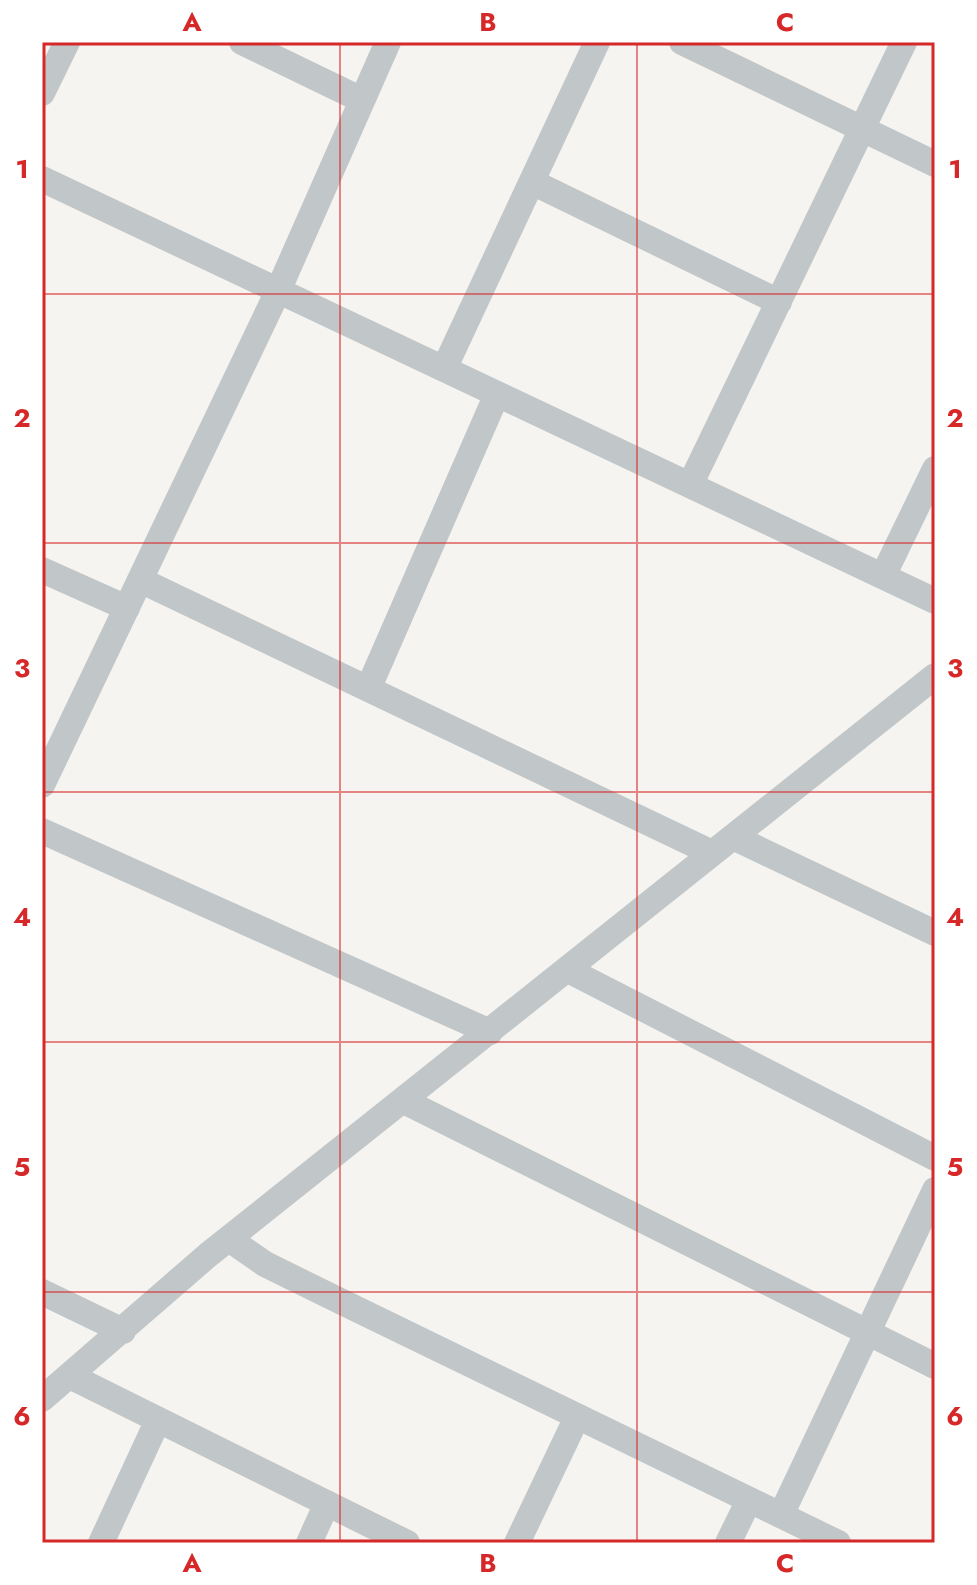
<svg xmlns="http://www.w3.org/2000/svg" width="977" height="1585" font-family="Jost,sans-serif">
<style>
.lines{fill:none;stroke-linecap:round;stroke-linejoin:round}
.street{stroke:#c1c6c8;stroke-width:26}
.grid{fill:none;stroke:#d62828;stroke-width:2;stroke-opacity:0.55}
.neatline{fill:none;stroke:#d62828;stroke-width:3}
.grid-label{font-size:26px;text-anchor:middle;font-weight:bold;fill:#d62828}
</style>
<rect width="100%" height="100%" fill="#f5f4f0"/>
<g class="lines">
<path class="street" d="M242,42L362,100
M682,42L935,164
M42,93L67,42
M42,179L935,601
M532,182L779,302
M444,369L597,42
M690,485L904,42
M42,570L127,608
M883,576L935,469
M140,580L712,853
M369,687L497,394
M42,785L278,291L388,42
M42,831L490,1032
M733,837L935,933
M568,970L935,1158
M404,1101L935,1366
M229,1239L265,1264L338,1300L838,1543
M42,1292L123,1331
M70,1376L407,1543
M42,1399L208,1255L935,676
M781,1515L935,1190
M101,1543L158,1420
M309,1543L327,1503
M517,1543L577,1417
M728,1543L749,1500"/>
</g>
<path class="grid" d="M340,42V1543M637,42V1543M42,294H935M42,543H935M42,792H935M42,1042H935M42,1292H935"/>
<rect width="977" height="1585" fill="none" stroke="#ffffff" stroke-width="88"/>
<rect x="44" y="44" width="889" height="1497" class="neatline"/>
<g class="grid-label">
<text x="192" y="31">A</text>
<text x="488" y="31">B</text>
<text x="785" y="31">C</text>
<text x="22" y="178">1</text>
<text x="955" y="178">1</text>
<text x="22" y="427">2</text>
<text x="955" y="427">2</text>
<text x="22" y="677">3</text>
<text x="955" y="677">3</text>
<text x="22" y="926">4</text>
<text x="955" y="926">4</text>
<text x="22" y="1176">5</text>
<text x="955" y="1176">5</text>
<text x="22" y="1425">6</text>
<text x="955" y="1425">6</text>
<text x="192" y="1572">A</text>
<text x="488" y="1572">B</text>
<text x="785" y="1572">C</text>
</g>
</svg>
